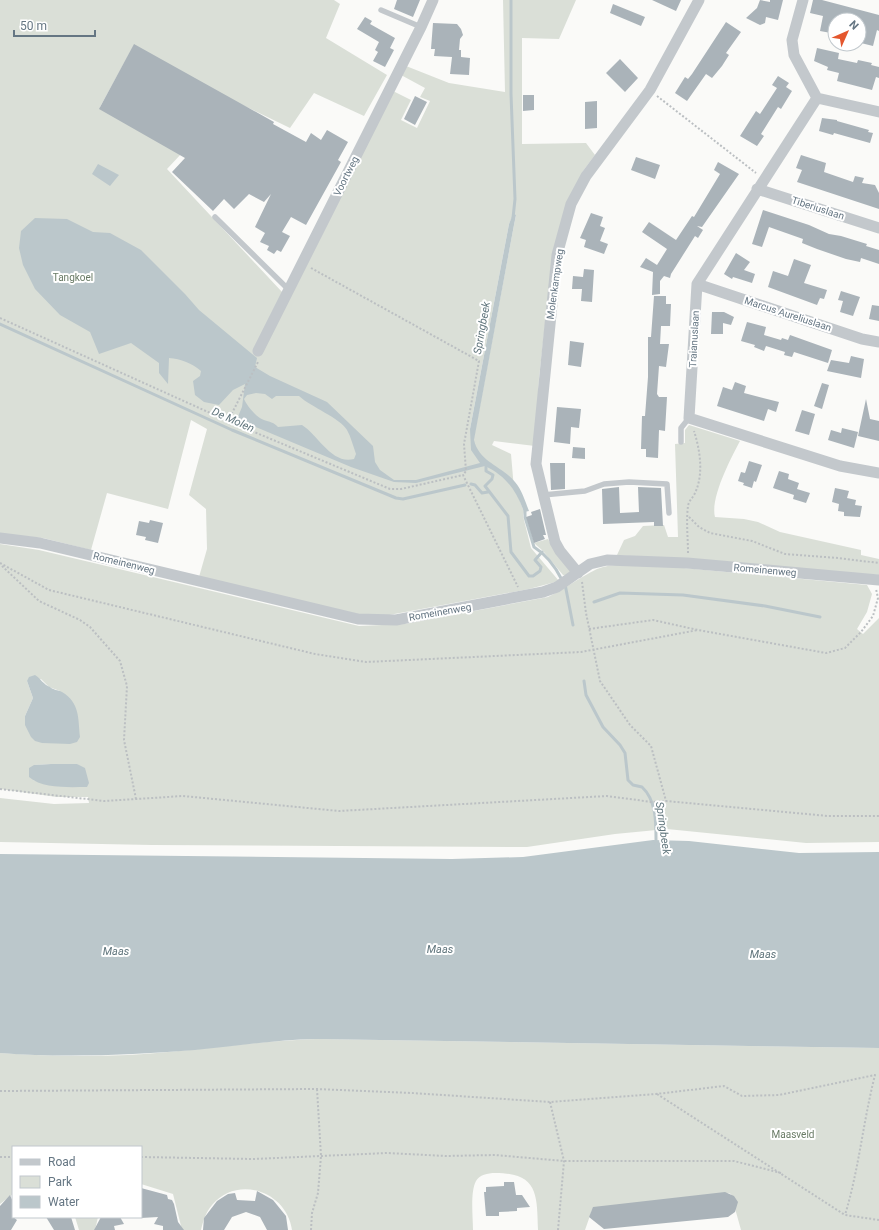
<svg xmlns="http://www.w3.org/2000/svg" width="879" height="1230" font-family="Roboto,sans-serif">
<style>
.green{fill:#dadfd7;fill-rule:evenodd}
.water{fill:#bbc7cb;fill-rule:evenodd}
.lines{fill:none;stroke-linecap:round;stroke-linejoin:round}
.stream{stroke:#bbc7cb;stroke-width:3}
.building{fill:#aab3b9}
.path{stroke:#bbbfc2;stroke-width:2;stroke-dasharray:2 2;stroke-linecap:butt}
.lane{stroke:#c3c8cc;stroke-width:5.5}
.street{stroke:#c3c8cc;stroke-width:11}
.labels{text-anchor:middle;dominant-baseline:central;stroke-width:4;stroke-linejoin:round;paint-order:stroke}
.street-label{font-size:10px;fill:#657683;stroke:#fff}
.park-label{font-size:10px;fill:#687a64;stroke:#fff}
.water-label{font-size:11px;font-style:italic;fill:#60757c;stroke:#fff}
</style>
<rect width="100%" height="100%" fill="#fafaf8"/>
<path class="green" d="M0,0H334L340,4L326,38L387,75L364,116L314,93L290,128L226,97L134,45L100,107L182,153L167,169L283,293L393,91L411,100L401,120L417,128L430,101L420,97L425,88L401,75L406,66L449,83L505,92L503,0H576L559,39L522,38V144L586,143L595,155L583,171L576,187L553,254L539,378L535,446L494,441L492,445L511,454L514,489L518,496L524,512L523,516L531,548L559,581L529,589L389,615L366,616L199,577L207,549L206,509L189,495L207,429L191,420L168,509L107,493L91,550L43,538L0,534ZM513,215H516L514,225L474,437L470,429L509,224Z
M689,425L740,441C731,458 710,498 715,517L744,519L758,522L780,532L861,550V555L879,559V575L617,555L624,540L635,536L643,526L664,525L668,537H678L675,444L685,443V430Z
M548,539L556,553L569,568L571,575H563L543,551L534,543Z
M0,544L39,550L359,626L405,624L548,597C565,589 580,577 597,569C611,564 626,564 641,564L867,585L872,594L867,612L857,629L863,634L879,618V842L806,843L667,829L615,834L527,847L152,845L0,842V798L54,804L89,803L88,797H57L0,789ZM41,679L49,687L60,691L25,725V716L33,698L27,681ZM51,764H77L86,787L56,786L33,780L34,765Z
M316,1039L879,1048V1230H741L731,1194L728,1193L592,1210L585,1230H538C537,1194 538,1173 495,1173C488,1173 479,1175 476,1181C470,1192 473,1217 473,1230H292C287,1192 238,1174 212,1205C206,1212 203,1221 201,1230H182L173,1194L141,1184V1147H13V1194L0,1204V1053C42,1056 85,1057 128,1055C191,1052 253,1041 316,1039Z
M75,1217H98L95,1230H79Z"/>
<path class="water" d="M98,164L119,175L110,186L92,174Z
M513,214L516,215L514,225L474,440C479,462 502,466 515,482C522,490 525,501 529,511L524,512C516,490 506,476 485,466L416,483L394,482L351,467L237,419L242,407L245,384L233,390L219,405L204,402L195,395L193,381L200,376L201,371C192,363 181,359 169,358L168,384L159,373V363L131,343L99,354L90,332L60,315L35,289L23,265L19,248L21,231L35,218L67,219L93,232L110,233L141,250L185,294L199,310L257,358L255,367L270,376L327,402L373,446L375,462L380,470L394,480H416L480,463L471,450L470,429L509,224ZM256,393L265,394L272,399L276,396H299C311,407 340,418 347,430C351,437 353,446 356,454L354,459C332,465 318,435 302,425L278,427C273,422 270,422 264,420C257,418 247,406 244,399L247,395Z
M35,675C40,678 44,685 50,687C53,690 58,690 62,692C80,703 78,718 80,737L77,742L70,744L42,743L35,741L31,737L25,725V716L33,698L27,681L29,677Z
M51,764H77L85,768L89,783L87,787C69,787 43,789 29,777V768L34,765Z
M653,840L689,841L799,853L879,852V1048L316,1039C275,1040 235,1046 195,1050C130,1055 65,1058 0,1053V854L452,859L523,857Z"/>
<g class="lines">
<path class="stream" d="M511,0V94L515,199L513,218
M0,324L232,430L396,498L403,499L465,485
M486,464V471L493,475L492,479L485,486L508,516L511,552L529,576H533L540,571L541,567L535,560L542,552
M471,484L475,485L482,493L488,492
M525,508V517L534,547C547,555 555,566 562,580
M565,584L573,625
M594,602L620,593L683,595L765,606L820,617
M584,681L586,695L603,727L620,745L625,753L628,780L633,785L642,787C657,801 656,824 656,844"/>
</g>
<path class="building" d="M397,0H420L413,17L394,9Z
M652,0H681L676,11Z
M760,0L770,2V0H783L778,20L766,17L765,23L760,25L746,18L757,8Z
M813,0H822L879,15V31L877,30L873,46L861,43L865,27L859,25V20H833L831,33L820,31L823,16L810,13Z
M613,4L645,17L641,26L610,13Z
M365,17L372,21L370,24L395,38L390,48L394,50L385,67L373,61L378,52L375,50L379,42L357,29Z
M726,22L741,32L726,53L729,55L722,66L712,78L706,74L687,101L675,93L685,77L688,79L692,74Z
M433,23L457,24L461,29L463,35L460,39L459,50H461V57L470,58L469,75L450,74L452,57L434,56L435,49H431Z
M134,44L274,122L273,124L306,142L311,133L321,140L327,130L348,142L338,160L341,162L306,225L291,217L282,232L290,236L281,252L277,250L274,254L267,250L269,246L260,242L265,233L255,227L271,194L264,202L249,194L234,209L224,199L213,211L172,172L185,158L99,109Z
M817,48L839,53L838,59L857,63L858,60L872,63L871,65L879,67V78L876,77L872,90L837,81L839,73L827,70L828,67L814,61Z
M620,59L638,78L625,92L606,73Z
M778,76L789,83L786,87L792,91L781,109L778,107L761,134L764,136L757,146L740,136L756,111L760,114L777,88L772,85Z
M523,95H534V110L523,111Z
M415,96L427,102L415,125L404,119Z
M597,101V128L585,129V102Z
M822,118L837,120V121L869,130L868,132L873,133L870,143L834,133L833,135L819,131Z
M801,155L826,163L824,172L853,182L855,176L864,178L862,183L875,185L879,193V209L797,182L802,170L796,168Z
M636,157L660,165L655,179L631,170Z
M718,162L739,174L702,227L697,226L703,230L698,238L695,236L671,274L670,278L664,276L660,281V294L652,295L653,272L640,267L646,258L657,265L667,249L642,232L649,222L676,240L692,216L694,217L720,174L714,170Z
M763,210L809,225L829,234L841,236L867,244L866,246L879,250V264L861,258L860,262L846,259L817,249L802,243L803,239L769,227L762,247L752,244Z
M591,213L603,217L600,226L605,228L600,241L608,244L604,254L584,247L586,240L580,238Z
M736,253L750,262L744,270L755,274L752,283L733,277L732,279L724,274Z
M794,259L811,265L804,283L827,290L824,299L820,298L817,305L768,287L773,271L788,276Z
M584,269L594,270L592,302L581,301L582,289H572L573,276L583,277Z
M841,291L860,297L853,316L840,312L843,301L838,300Z
M654,296H666V304H671L670,326H661L660,344H669L666,367L659,366L657,394L659,397H667L665,431L659,430L658,458L646,457V449H641L642,416H645L648,377V337H651Z
M872,305L879,306V321L869,319Z
M712,312H724L734,317L731,325L723,323V334H711Z
M747,322L766,327L764,335L781,340L782,338L788,340L790,335L832,350L828,363L794,352L792,357L784,355L785,352L766,346L764,351L754,347L755,345L741,341Z
M570,341L584,343L581,367L568,365Z
M851,356L864,359L861,378L827,371L831,360L849,363Z
M735,382L746,386L744,393L779,402L776,412L768,409L764,421L717,406L723,387L732,390Z
M822,383L829,385L822,409L814,406Z
M866,399L870,419L879,421V441L858,436Z
M557,407L581,409L579,428L571,427L570,444L554,442Z
M802,410L815,414L809,435L795,431Z
M842,428L858,432L854,448L828,440L831,430L841,433Z
M573,447L585,448V459L572,458Z
M749,461L762,465L756,482L754,481L752,488L743,485L744,483L738,481L741,472L745,473Z
M550,463H565V489L551,490Z
M779,471L789,474L788,479L799,483L797,489L810,493L806,503L793,499L794,495L773,488Z
M619,487L620,513L639,512L638,487L661,488L663,526H654V522L603,524L602,489Z
M835,488L849,491L847,498L856,500L855,505L862,506L860,517L844,516V512L838,511L839,504L832,502Z
M540,509L546,535H543L545,539L534,543L526,517L532,515L531,512Z
M150,520L163,523L158,543L145,540L146,537L136,535L139,521L149,523Z
M504,1182H514L516,1195H522L530,1207L517,1208V1211L499,1212V1216H486L484,1192H486V1187L504,1186Z
M141,1188L167,1195L168,1199L172,1200L174,1204L178,1222L184,1230H163V1226L154,1224L158,1217L141,1218Z
M257,1191L273,1200L286,1216L288,1230H267L260,1217L246,1212L232,1217L224,1230H203L204,1218L217,1201L228,1194L235,1193L237,1200L255,1201Z
M725,1192L734,1196L738,1202L735,1212L728,1217L604,1229L589,1217L593,1207Z
M10,1195L13,1202V1217L17,1220L11,1230H0V1206Z
M46,1217H71L75,1230H54Z
M101,1217H120L124,1224L114,1226L115,1230H94Z"/>
<g class="lines">
<path class="path" d="M657,96L756,173
M311,268L479,361L464,444L466,471L463,475
M0,318L228,421L390,489H401L463,475L518,587
M228,421L258,362
M689,517L699,527L710,533L752,541L785,554L838,558L879,563
M688,553C688,539 686,521 688,506C689,500 693,498 695,493C704,474 700,450 694,431
M0,563L49,590L315,654L366,662L581,652L698,630
M2,566L39,601L80,620L90,627L120,661L127,686L124,740L136,799
M582,582L586,613L600,681L630,725L651,746L666,801
M589,629L653,620L698,630L826,653L845,648L861,632L873,616L878,598L876,589
M0,789L104,801L183,796L339,811L607,796L652,802L666,801L828,816H879
M0,1091L317,1089L412,1093L550,1102L656,1094L724,1086L742,1096L779,1095L875,1075C863,1122 859,1169 845,1215
M657,1094L845,1215L879,1220
M550,1102L564,1161L558,1230
M0,1157H13
M141,1157L254,1159L387,1153L446,1156L495,1155L564,1161H734L781,1173
M311,1230L312,1213L318,1193L321,1156L317,1089"/>
<path class="lane" d="M381,10L421,27
M215,217L289,290
M681,442V428L689,418
M543,495L585,491L604,484L629,482L667,484L669,513"/>
<path class="street" d="M803,0L792,40L794,55L817,98
M817,98L697,284L689,418L840,466L879,473
M817,98L879,112
M757,189L879,228
M697,284L862,339L879,342
M258,351L421,27L433,0
M0,538L40,543L358,619L396,620L543,592L557,587L590,564L607,560L687,563L879,580
M578,573L560,551L555,542L536,464L557,255L571,204L586,176L650,90L699,0"/>
</g>
<g class="labels">
<g class="street-label">
<text transform="translate(346 176) rotate(-63)">Voortweg</text>
<text transform="translate(818 208) rotate(18)">Tiberiuslaan</text>
<text transform="translate(555 284) rotate(-82)">Molenkampweg</text>
<text transform="translate(788 314) rotate(18)">Marcus Aureliuslaan</text>
<text transform="translate(694 339) rotate(-87)">Traianuslaan</text>
<text transform="translate(124 563) rotate(14)">Romeinenweg</text>
<text transform="translate(765 570) rotate(5)">Romeinenweg</text>
<text transform="translate(440 612) rotate(-10)">Romeinenweg</text>
</g>
<g class="park-label">
<text x="73" y="277">Tangkoel</text>
<text x="793" y="1134">Maasveld</text>
</g>
<g class="water-label">
<text transform="translate(482 328) rotate(-80)">Springbeek</text>
<text transform="translate(233 420) rotate(24)">De Molen</text>
<text transform="translate(663 828) rotate(82)">Springbeek</text>
<text x="440" y="949">Maas</text>
<text x="116" y="951">Maas</text>
<text x="763" y="954">Maas</text>
</g>
</g>
<rect x="12" y="1146" width="130" height="72" fill="#ffffff" stroke="#c1c8cd"/>
<rect x="20" y="1159" width="20" height="6" fill="#c3c8cc" stroke="#c1c8cd"/>
<text x="48" y="1166" font-size="12" fill="#657683">Road</text>
<rect x="20" y="1176" width="20" height="12" fill="#dadfd7" stroke="#c1c8cd"/>
<text x="48" y="1186" font-size="12" fill="#657683">Park</text>
<rect x="20" y="1196" width="20" height="12" fill="#bbc7cb" stroke="#c1c8cd"/>
<text x="48" y="1206" font-size="12" fill="#657683">Water</text>
<g transform="translate(847 32) rotate(45)"><circle r="19" fill="#ffffff" stroke="#c1c8cd"/>
<path d="M0-3L7 15L0 10L-7 15Z" fill="#e4572e"/>
<text y="-6" font-size="11" font-weight="bold" text-anchor="middle" fill="#657683">N</text>
</g>
<path d="M14 30v6h81v-6" fill="none" stroke="#657683" stroke-width="2"/>
<text x="20" y="30" font-size="12" fill="#657683" stroke="#ffffff" stroke-width="3" paint-order="stroke">50 m</text>
</svg>
